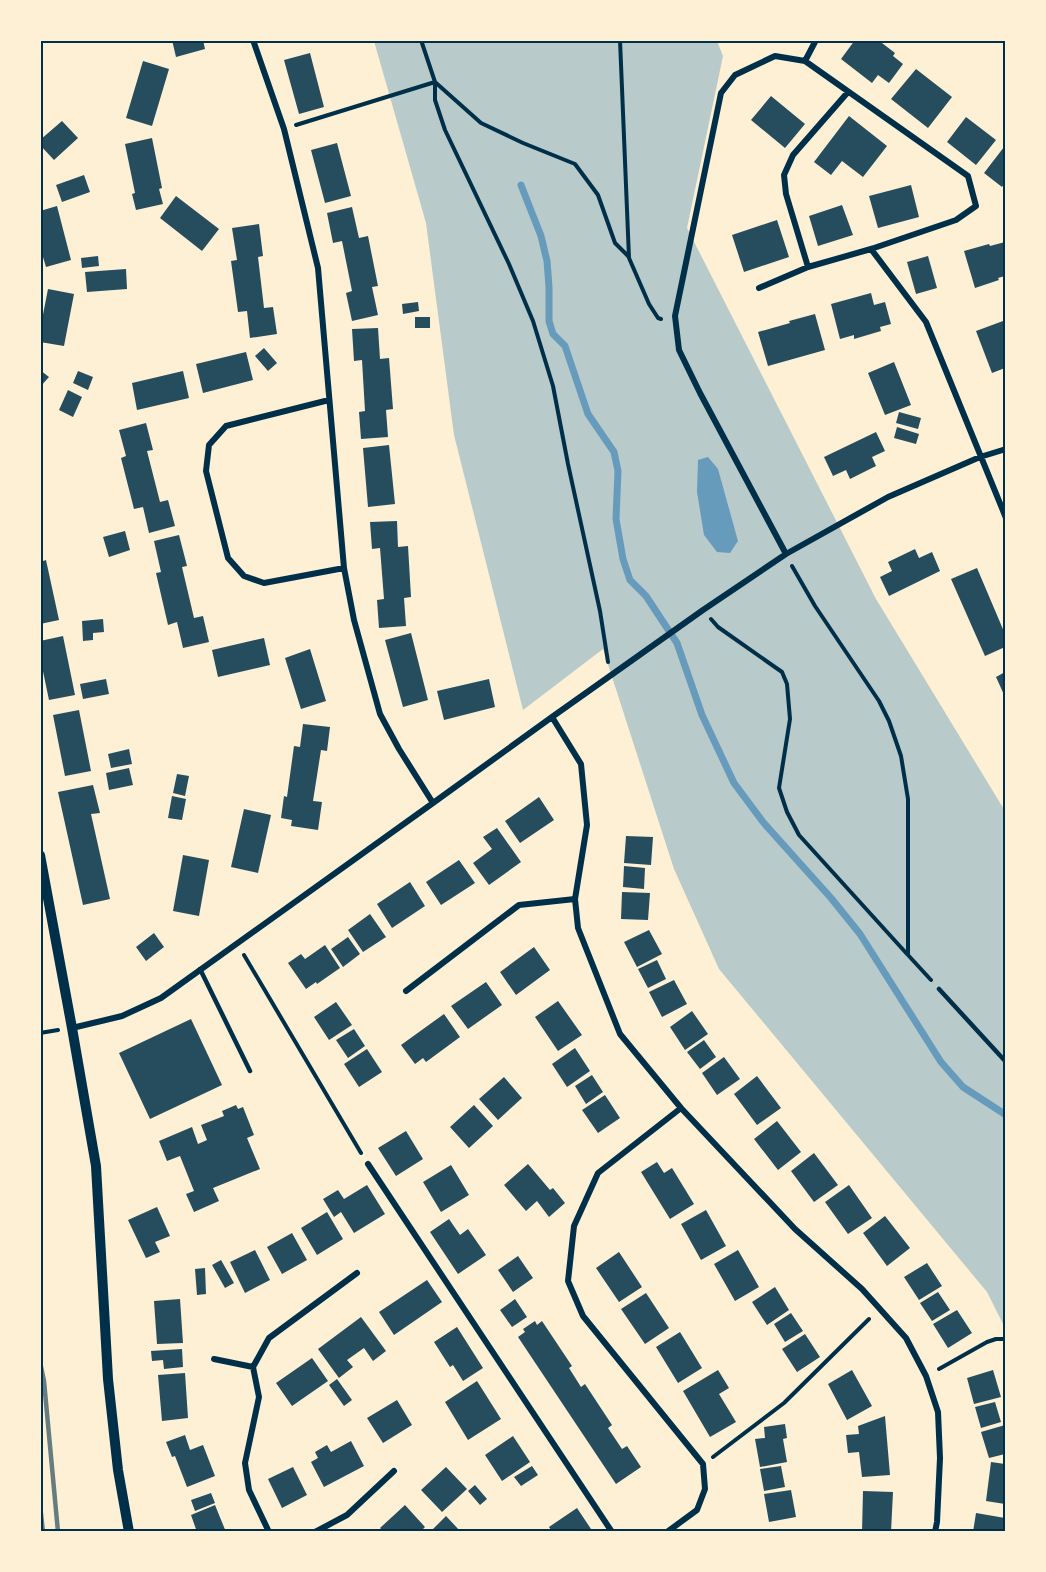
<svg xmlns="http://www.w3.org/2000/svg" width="1046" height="1572" font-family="'Alegreya Sans',sans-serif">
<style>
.green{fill:#b9caca}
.water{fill:#669bbc}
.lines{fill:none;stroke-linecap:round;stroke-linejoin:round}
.stream{stroke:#669bbc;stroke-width:7}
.building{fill:#264d5e}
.path{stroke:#003049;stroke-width:4}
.service{stroke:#003049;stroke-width:4.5}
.minor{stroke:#003049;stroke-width:6}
.tertiary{stroke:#003049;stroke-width:10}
.rail{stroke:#657d81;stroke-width:4.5}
.neatline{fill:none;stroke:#003049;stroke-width:2}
</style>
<rect width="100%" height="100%" fill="#fdf0d5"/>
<path class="green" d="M374,41H717L723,56L687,228L876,599L1005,811V1328L987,1292L719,969L674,869L603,649L523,710L454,435L426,223Z"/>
<path class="water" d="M708,457L718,469L738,541L730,553L717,552L704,535L697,492L698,460Z"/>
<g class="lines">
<path class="stream" d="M521,185L541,236L547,261L549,287V321L553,334L565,346L588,414L614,452L618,471L616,519L623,559L630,580L646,596L677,643L702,715L734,783L763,822L831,898L860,934L941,1062L963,1087L1006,1115"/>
</g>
<path class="building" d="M172,40H203L205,49L176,57Z
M855,40H878L895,53L893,56L903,64L889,83L878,75L872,83L841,59Z
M310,53L324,107L299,114L284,60Z
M143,61L169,69L152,126L126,118Z
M916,69L952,97L928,128L891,99Z
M771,96L805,124L785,148L751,120Z
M849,116L887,146L863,177L842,161L831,175L814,162Z
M966,117L996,140L976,165L947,142Z
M62,121L78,138L54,160L40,145V140Z
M152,138L162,188L159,189L163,204L136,210L132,194L135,193L125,144Z
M337,143L351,196L325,203L311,150Z
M1004,147L1005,149V182L1002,187L984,173Z
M84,175L90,192L62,202L56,185Z
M911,185L919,217L878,228L869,196Z
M176,196L219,229L202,251L160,218Z
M842,205L853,235L818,246L809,216Z
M57,206L71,260L46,267L40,247V211Z
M352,207L359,238L368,236L378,286L372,287L378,315L352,321L346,293L352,291L342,241L333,243L327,213Z
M777,220L789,257L744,272L732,235Z
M259,224L263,256L258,257L264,308L273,307L277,334L250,338L247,311L238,312L231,261L237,260L232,228Z
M1005,242V276L998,278L999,280L975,288L964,251L989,244L990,246Z
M98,256L99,266L82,268L81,258Z
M928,256L937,288L916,294L907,262Z
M126,269L127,289L87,292L85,272Z
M48,289L74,294L64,346L40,342V330Z
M871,293L874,305L885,302L891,324L880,327L881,331L854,339V335L840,339L831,304Z
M418,302L419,311L403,314L402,304Z
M815,314L825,350L768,366L758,332L790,323L789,321Z
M415,317H430V328H415Z
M1003,321L1005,328V368L992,373L976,331Z
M378,328L380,359L389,358L393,409L386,410L388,437L361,439L359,412L365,411L362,360L354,361L352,329Z
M264,348L277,363L268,371L255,356Z
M246,352L253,380L203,393L196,364Z
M894,362L911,405L885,415L868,373Z
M40,370L49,377L40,387Z
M78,371L93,377L88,390L73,383Z
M183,371L189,398L137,410L132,383Z
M68,390L82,397L73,417L59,410Z
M899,412L921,418L918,429L896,423Z
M146,423L153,450L147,451L160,502L168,500L175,526L149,533L143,507L134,509L121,458L126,456L119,430Z
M897,427L919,434L916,444L894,438Z
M876,432L885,451L872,457L876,466L850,479L846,470L833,476L824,457Z
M389,445L395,504L368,507L363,448Z
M397,521L398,547L408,546L411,597L404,598L406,626L379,628L377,600L384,599L380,548L372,549L370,522Z
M125,531L130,550L109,557L103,537Z
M179,535L187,566L182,567L194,618L203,616L209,642L183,648L177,622L168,625L156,573L161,572L154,541Z
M915,549L919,558L932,552L940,571L889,596L880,577L892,571L888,562Z
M46,560L59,620L40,624V562Z
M977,568L1005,634V647L985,656L951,579Z
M103,619L104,632L93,633V640L83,641L82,621Z
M411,633L428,700L403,707L385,640Z
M63,636L75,695L49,700L40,657V641Z
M264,638L270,665L218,677L212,650Z
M310,649L326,701L301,709L285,658Z
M1005,672V697L996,677Z
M106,679L109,694L83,699L80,684Z
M489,679L495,707L444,720L437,691Z
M79,710L91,771L65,776L53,715Z
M303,724L330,727L327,751L321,750L313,801L322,802L318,830L291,826L292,820L281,818L284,796L287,797L294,746L300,747Z
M129,749L132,764L111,768L108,754Z
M129,768L133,785L109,790L106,773Z
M177,774L189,776L185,796L173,793Z
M93,785L100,813L91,814L110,899L83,905L58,792Z
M172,796L186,799L182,820L168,818Z
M539,797L554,820L520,843L505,821Z
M244,809L271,815L258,873L231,867Z
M497,828L521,862L489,885L473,863L492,849L483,837Z
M626,836L653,837L651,865L624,863Z
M183,855L209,860L199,916L173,911Z
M459,860L475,883L441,905L426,882Z
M624,866L645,868L644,889L623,887Z
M410,882L425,906L392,928L377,904Z
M622,892L650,893L648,920L621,919Z
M370,914L386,937L363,952L348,930Z
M649,930L662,954L637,967L624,942Z
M154,933L164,947L146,961L136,947Z
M348,937L360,954L343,967L331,949Z
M325,945L340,968L317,984L316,982L306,989L288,963L301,954L305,959Z
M534,947L550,970L516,995L500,972Z
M657,960L666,979L648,988L638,969Z
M674,980L687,1004L662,1017L649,992Z
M486,982L502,1005L468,1029L451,1006Z
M558,1001L582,1035L558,1051L535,1017Z
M336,1002L352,1025L329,1040L314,1017Z
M692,1011L708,1034L685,1050L670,1027Z
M444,1014L460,1037L426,1062L423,1058L415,1064L401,1045Z
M191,1019L222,1085L150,1119L119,1053Z
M354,1029L365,1046L348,1058L336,1040Z
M704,1040L716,1057L700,1069L687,1052Z
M575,1048L590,1071L567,1087L552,1064Z
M367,1049L382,1072L359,1087L344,1064Z
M724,1057L740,1079L717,1095L702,1073Z
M592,1075L603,1092L586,1104L575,1086Z
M757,1076L781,1108L757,1125L734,1094Z
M504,1077L522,1098L498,1120L479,1099Z
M605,1095L620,1118L598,1133L582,1110Z
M236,1105L238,1109L243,1107L254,1135L247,1138L260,1169L213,1188L219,1201L194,1212L186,1194L194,1191L180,1156L167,1161L159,1141L192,1127L198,1144L207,1140L201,1125L224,1116L222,1111Z
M474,1105L493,1126L469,1148L450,1127Z
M777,1121L801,1152L778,1170L754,1139Z
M406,1131L423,1159L396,1176L378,1148Z
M814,1153L838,1185L814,1202L791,1171Z
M657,1162L664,1173L672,1168L694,1204L670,1219L641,1172Z
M528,1164L550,1190L553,1188L565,1203L549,1217L537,1201L526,1211L504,1185Z
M451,1165L469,1195L441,1212L423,1182Z
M367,1185L385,1214L354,1233L341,1212L334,1217L323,1199L338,1190L344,1199Z
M849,1185L872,1218L848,1234L825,1202Z
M157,1207L170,1236L155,1242L160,1252L146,1258L128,1220Z
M706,1210L726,1246L701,1260L681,1224Z
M327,1212L343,1239L317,1255L301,1228Z
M885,1216L910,1248L887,1266L863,1233Z
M449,1219L460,1235L468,1229L486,1255L458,1274L430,1232Z
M292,1233L307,1260L282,1274L267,1247Z
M255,1250L270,1280L245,1293L230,1262Z
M738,1250L759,1287L735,1301L714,1264Z
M619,1252L642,1287L619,1302L596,1268Z
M518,1256L533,1278L513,1292L498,1270Z
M221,1260L234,1283L225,1288L212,1265Z
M927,1263L942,1286L919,1300L904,1277Z
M205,1268L206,1294L197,1295L195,1269Z
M427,1280L442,1302L394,1335L379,1312Z
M775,1287L789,1310L767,1325L752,1302Z
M938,1292L950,1310L932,1321L920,1303Z
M646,1293L669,1328L645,1344L621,1309Z
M180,1299L183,1343L157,1344L154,1301Z
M515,1299L527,1317L512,1327L500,1310Z
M957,1310L972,1333L948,1348L933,1324Z
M791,1313L803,1331L785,1342L774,1324Z
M361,1317L386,1351L373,1361L364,1348L347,1360L353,1367L339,1378L318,1349Z
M535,1321L537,1325L542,1321L572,1366L569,1368L581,1387L585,1384L612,1425L608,1428L622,1449L627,1446L641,1467L616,1484L518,1337L525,1332L523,1329Z
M457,1327L483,1368L463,1381L453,1365L450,1367L434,1342Z
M680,1332L702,1368L678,1383L656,1347Z
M805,1334L820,1357L797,1372L782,1349Z
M182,1349L183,1367L164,1369L163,1360L152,1361L151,1351Z
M312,1358L328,1381L292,1406L276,1383Z
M718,1370L729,1388L719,1394L736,1422L710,1437L683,1391Z
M852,1370L872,1406L847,1420L828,1384Z
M993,1370L1001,1397L974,1404L967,1378Z
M185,1373L188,1418L162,1421L158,1375Z
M337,1379L352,1400L344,1406L329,1385Z
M477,1381L501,1419L468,1440L445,1402Z
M397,1400L412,1425L383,1443L367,1418Z
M995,1402L1001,1422L981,1428L975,1407Z
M885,1416L890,1475L862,1477L859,1452L848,1453L846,1435L859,1434L858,1426Z
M785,1424L787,1438L783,1439L787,1462L760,1467L755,1439L765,1438L764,1427Z
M1005,1425V1454L989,1458L981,1432Z
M185,1435L190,1450L203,1445L215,1476L187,1487L175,1456L172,1457L166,1442Z
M513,1436L530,1462L502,1481L485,1455Z
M351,1441L364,1466L324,1487L311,1462L318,1458L315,1452L327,1445L331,1452Z
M991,1462L1005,1464V1504L986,1501Z
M532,1466L538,1475L521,1486L514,1477Z
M781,1466L785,1487L764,1491L760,1469Z
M293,1467L307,1495L282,1508L268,1479Z
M446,1467L467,1489L442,1512L421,1490Z
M475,1485L487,1499L480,1505L468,1491Z
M791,1490L796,1517L769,1522L764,1494Z
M863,1491L893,1492L891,1532H862Z
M211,1493L215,1503L195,1511L191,1500Z
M215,1505L226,1532H197L191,1515Z
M405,1505L425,1527L420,1532H384L380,1528Z
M577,1508L593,1532H552L549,1527Z
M976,1513L1005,1518L1003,1532H973Z
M446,1516L461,1532H430Z"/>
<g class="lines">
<path class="path" d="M421,40L435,82V100L445,130L509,264L533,321L553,386L568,464L600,611L608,662
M620,40L629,258L649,304L658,318L661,319
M435,82L481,123L523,143L575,164L598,195L615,243L629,257
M296,125L435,82
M792,566L815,606L879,701L889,721L901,756L908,799V955L931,980
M711,619L718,627L782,672L787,684L790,719L779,788L787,812L799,835L907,954
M244,955L361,1153
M40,1033L58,1030
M939,1369L987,1342L996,1339H1006
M713,1457L784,1403L869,1319"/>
<path class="service" d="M200,969L250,1071
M939,989L1006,1062"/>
<path class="minor" d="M253,40L284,129L318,268L344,568L354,620L380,714L399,749L433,803
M805,61L816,40
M871,249L926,322L1006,518
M808,267L786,194L784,175L793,155L848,92
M759,288L808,267L871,249L956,220L976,206L968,176L805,61L775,56L735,75L721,93L675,316L679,350L700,393L786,554
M329,400L226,426L209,445L206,471L228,558L244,576L264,583L344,568
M552,717L581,764L587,825L575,899L578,928L620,1034L681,1108L795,1229L862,1289L906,1338L926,1376L938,1412L940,1458L937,1522L935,1532
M406,991L519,905L575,899
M72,1028L122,1016L161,998L433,803L552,717L703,610L786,554L888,497L980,457L1006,449
M368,1164L612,1532
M214,1359L253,1367
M269,1532L249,1490L245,1463L259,1397L253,1367L269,1338L357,1273
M315,1532L347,1515L394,1471
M667,1532L697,1510L705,1489L703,1464L583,1316L568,1281L574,1226L598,1173L681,1108"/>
<path class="tertiary" d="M40,855L72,1028L96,1166L108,1379L118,1470L129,1532"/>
<path class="rail" d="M40,1362L44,1381L58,1532
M40,1505L43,1532"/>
</g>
<rect width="1046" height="1572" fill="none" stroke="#fdf0d5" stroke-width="84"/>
<rect x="42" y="42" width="962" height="1488" class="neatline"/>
</svg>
